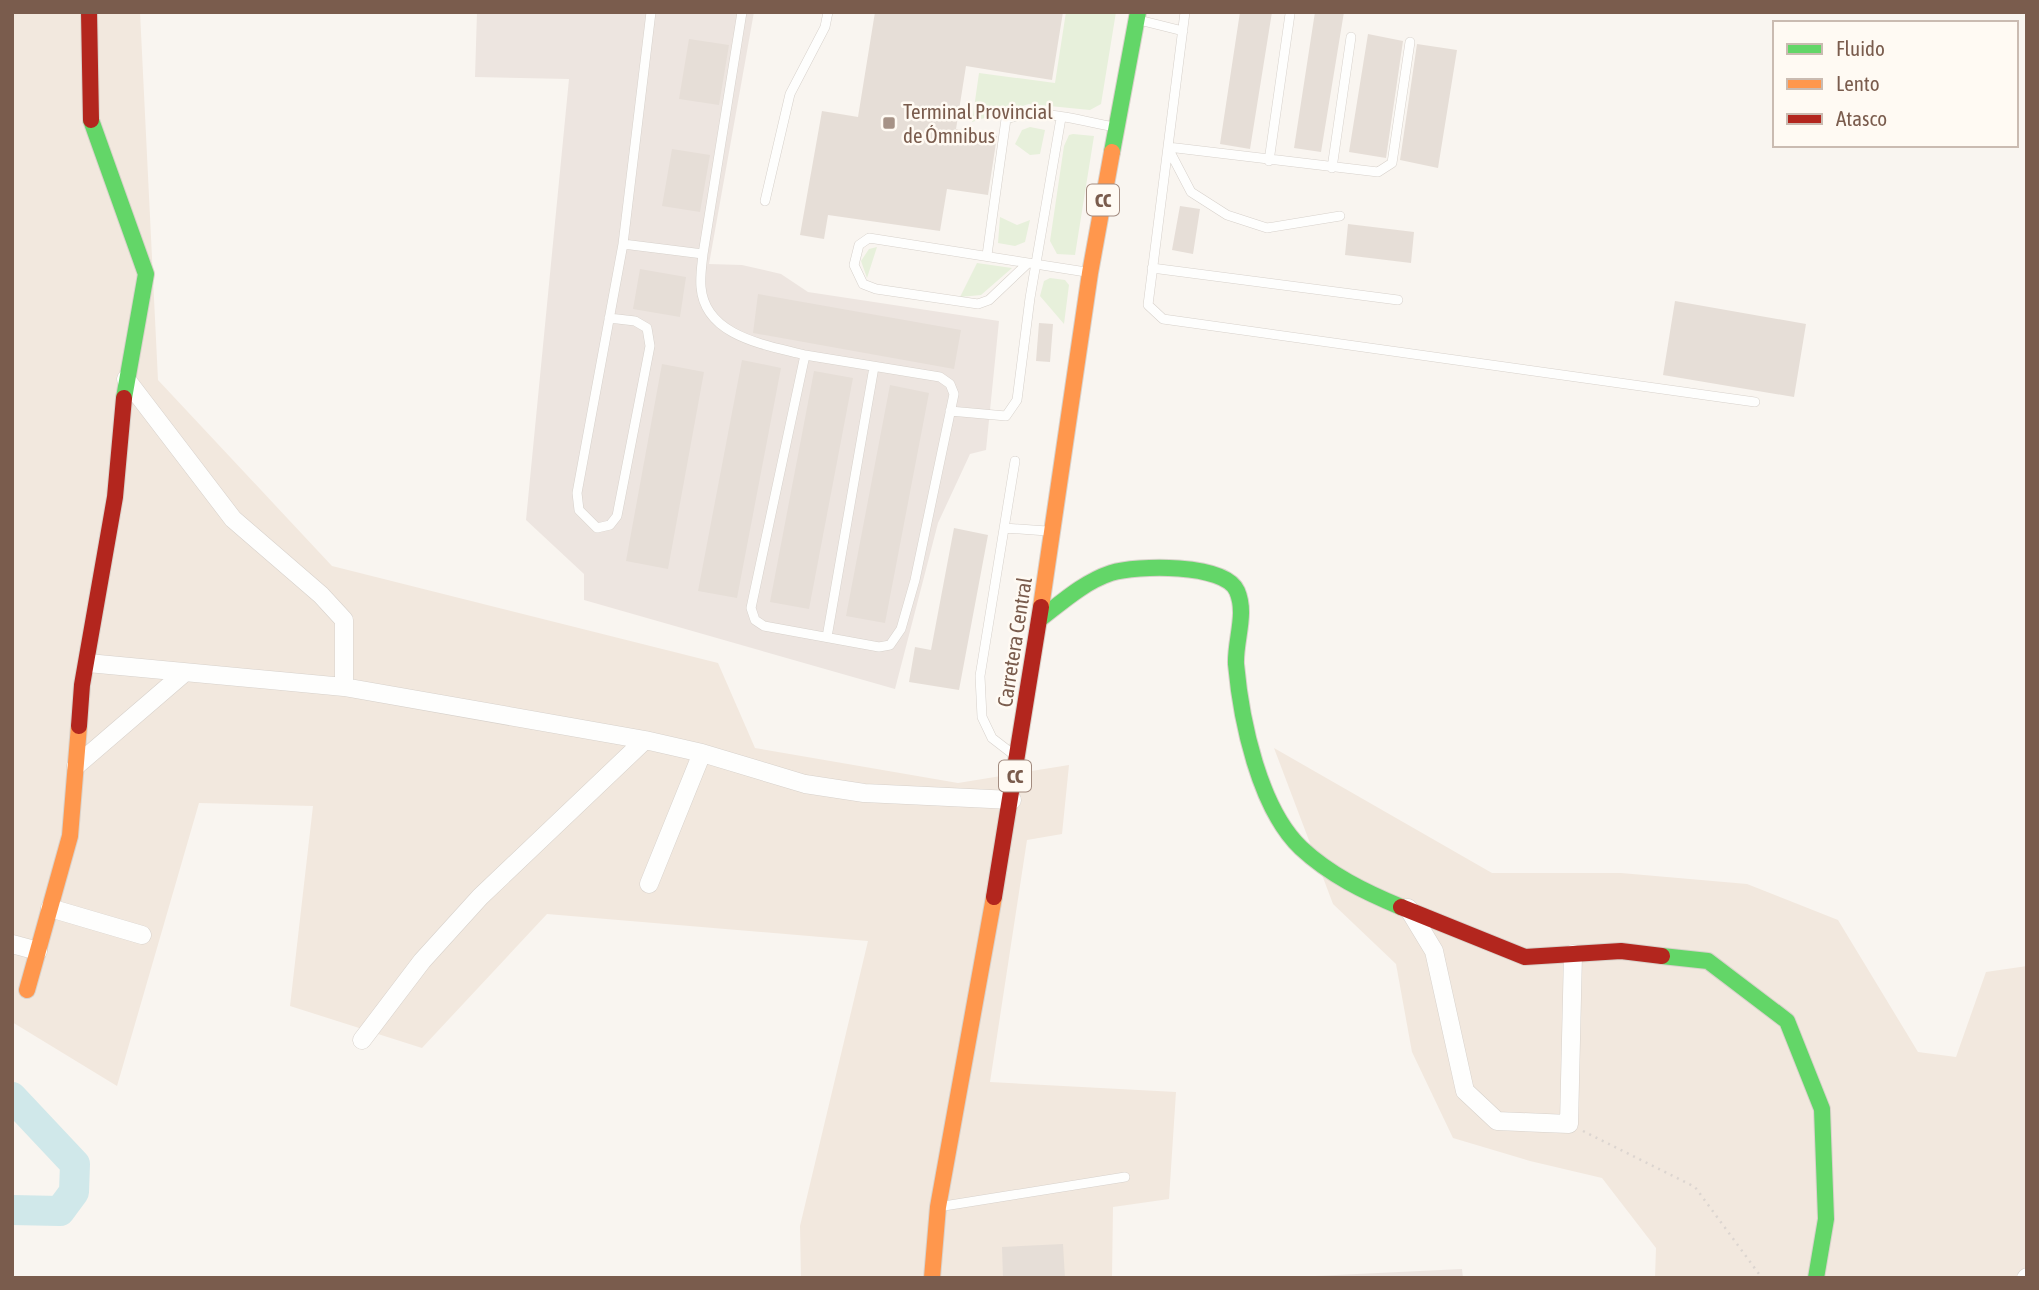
<svg xmlns="http://www.w3.org/2000/svg" width="2039" height="1290" font-family="'Asap Condensed',sans-serif">
<style>
.residential{fill:#f2e8de}
.industrial{fill:#ede5e0}
.green{fill:#e7f0db}
.lines{fill:none;stroke-linecap:round;stroke-linejoin:round}
.river{stroke:#d0e8ea;stroke-width:30}
.building{fill:#e6ded7}
.lane-casing{stroke:#d7d1cb;stroke-width:10}
.street-casing{stroke:#d7d1cb;stroke-width:19}
.fast-casing{stroke:#d9d2cb;stroke-width:18}
.slow-casing{stroke:#d9d2cb;stroke-width:18}
.jam-casing{stroke:#d9d2cb;stroke-width:18}
.path{stroke:#dcd5d0;stroke-width:2.5;stroke-dasharray:2 5;stroke-linecap:butt}
.lane{stroke:#fefefd;stroke-width:9}
.street{stroke:#fefefd;stroke-width:18}
.fast{stroke:#63d668;stroke-width:16}
.slow{stroke:#ff974d;stroke-width:16}
.jam{stroke:#b3261e;stroke-width:16}
.poi-dot{fill:#a69286;stroke:#fffaf3;stroke-width:2.5}
.labels{text-anchor:middle;dominant-baseline:central;stroke-width:5;stroke-linejoin:round;paint-order:stroke}
.shield{fill:#fffaf3;stroke:#a28b7f;stroke-width:2}
.shield-label{font-size:19px;font-weight:bold;fill:#7a5c4d}
.poi-label{font-size:21px;fill:#7a5c4d;stroke:#fffaf3;text-anchor:start}
.street-label{font-size:21px;fill:#7a5c4d;stroke:#fffaf3}
</style>
<rect width="100%" height="100%" fill="#f9f5f0"/>
<path class="residential" d="M12,12H140L158,380L332,566L718,663L755,748L958,783L1069,765L1062,834L1027,840L990,1082L1176,1092L1169,1199L1113,1207L1112,1278H801L800,1226L868,941L547,914L422,1048L290,1006L313,806L199,803L117,1086L12,1022Z
M1274,748L1492,873H1621L1747,884L1838,920L1918,1052L1956,1057L1986,972L2027,966V1278H1655L1656,1248L1602,1178L1530,1161L1453,1138L1412,1052L1396,964L1333,904Z"/>
<path class="industrial" d="M477,12H754L709,264L742,265L781,274L808,292L999,321L986,450L970,454L938,523L895,689L584,600V574L526,520L569,79L475,77Z
M1462,1269L1463,1278H1273Z"/>
<path class="green" d="M1066,12H1116L1101,104L1090,110L1029,104L972,122L979,73L1055,83Z
M1030,127L1045,130L1040,154L1030,155L1015,144L1022,130Z
M1073,134L1094,136L1075,255L1057,254L1050,241L1064,146L1069,135Z
M1000,217L1017,225L1030,220L1025,242L1015,246L998,243Z
M877,247L867,278L861,261L869,249Z
M977,263L1012,268L981,295L960,297Z
M1050,278L1065,280L1069,285L1064,324L1040,296L1044,281Z"/>
<g class="lines">
<path class="river" d="M12,1097L75,1164L74,1192L60,1211L12,1210"/>
</g>
<path class="building" d="M875,12H1063L1052,80L966,66L956,129L997,136L988,195L947,189L940,231L828,215L824,239L800,235L822,111L858,117Z
M1240,12H1272L1250,149L1220,144Z
M1315,12H1344L1321,152L1294,148Z
M1368,34L1403,41L1386,158L1349,152Z
M689,39L729,45L719,105L679,99Z
M1417,44L1457,50L1438,168L1400,160Z
M672,149L710,155L700,212L662,206Z
M1180,206L1200,209L1193,254L1172,250Z
M1348,224L1414,232L1411,263L1345,255Z
M640,269L686,277L680,317L633,309Z
M758,294L961,330L954,369L753,333Z
M1675,301L1806,324L1794,397L1663,375Z
M1039,323L1053,324L1050,362L1036,361Z
M742,360L781,368L737,598L698,591Z
M662,364L704,372L668,569L626,561Z
M814,371L853,378L809,609L770,602Z
M890,385L929,393L885,623L846,616Z
M954,528L988,535L959,690L909,682L915,647L931,650Z
M1063,1244L1065,1278H1003L1002,1247Z"/>
<g class="lines">
<g class="lane-casing">
<path id="lane" d="M651,12L623,244L703,254
M742,12L703,254C702,264 700,276 701,287C705,337 767,345 805,355
M1185,12L1148,305L1163,319L1755,402
M1139,20L1183,31
M1168,147L1378,172L1392,163L1410,42
M1168,148L1191,192L1227,215L1267,228L1340,216
M1269,161L1290,14
M1332,168L1351,37
M765,201L790,94L825,27L828,12
M987,255L1006,119C1040,107 1080,121 1114,127
M1028,263L989,300L978,304L876,289L863,284L854,265L859,245L869,238L1086,272
M1152,268L1398,300
M609,318L635,321L647,328L650,346L617,516L610,525L597,528L579,510L577,493L623,244
M805,355L940,377L950,384L954,394L915,580L901,629L890,645L879,647L764,626L755,620L751,608Z
M950,411L1006,416L1017,400L1030,298L1061,118
M1004,528L1047,531
M827,637L874,367
M1014,755L992,738L982,717L980,676L1015,461
M944,1206L1125,1177"/>
</g>
<g class="street-casing">
<path id="street" d="M126,379L233,519L321,595L344,620V687
M88,663L344,687L645,740L702,753L805,784L864,793L1012,800
M76,766L183,674
M649,884L702,753
M50,908L142,935
M1408,908L1434,951L1465,1091L1497,1121L1569,1124L1573,954
M12,944L38,951
M362,1040L422,961L480,897L645,740
M2026,1278L2027,1277"/>
</g>
<g class="fast-casing">
<path id="fast" d="M91,120L146,274L124,398
M1112,152L1138,12
M1040,619C1062,602 1084,582 1111,573C1136,565 1225,563 1237,591C1247,614 1235,640 1236,664C1241,720 1259,808 1301,848C1330,875 1365,892 1401,907
M1662,956L1708,961L1787,1021L1822,1109L1826,1219L1816,1278"/>
</g>
<g class="slow-casing">
<path id="slow" d="M1041,607L1090,273L1112,152
M27,990L70,836L79,726
M932,1278L938,1207L994,897"/>
</g>
<g class="jam-casing">
<path id="jam" d="M89,12L91,120
M79,726L82,685L115,497L124,398
M994,897L1041,607
M1401,907L1525,957L1621,951L1662,956"/>
</g>
<path class="path" d="M1583,1131L1695,1187L1762,1278"/>
<use href="#lane" class="lane"/>
<use href="#street" class="street"/>
<use href="#fast" class="fast"/>
<use href="#slow" class="slow"/>
<use href="#jam" class="jam"/>
</g>
<rect class="poi-dot" x="882" y="116" width="14" height="14" rx="3.5"/>
<g class="labels">
<g class="shield">
<rect x="1087" y="184.5" width="32" height="31" rx="5"/>
<rect x="999" y="760.5" width="32" height="31" rx="5"/>
</g>
<g class="shield-label">
<text x="1103" y="200">CC</text>
<text x="1015" y="776">CC</text>
</g>
<g class="poi-label">
<text x="903" y="111">Terminal Provincial<tspan x="903" dy="24">de Ómnibus</tspan></text>
</g>
<g class="street-label">
<text transform="translate(1014 642) rotate(-81)">Carretera Central</text>
</g>
</g>
<rect width="2039" height="1290" fill="none" stroke="#7a5c4d" stroke-width="28"/>
<rect x="1773" y="21" width="245" height="126" fill="#fffaf3" stroke="#cabbb1" stroke-width="2"/>
<rect x="1787" y="44" width="35" height="10" fill="#63d668" stroke="#cabbb1" stroke-width="2"/>
<text x="1836" y="56" font-size="21" fill="#7a5c4d">Fluido</text>
<rect x="1787" y="79" width="35" height="10" fill="#ff974d" stroke="#cabbb1" stroke-width="2"/>
<text x="1836" y="91" font-size="21" fill="#7a5c4d">Lento</text>
<rect x="1787" y="114" width="35" height="10" fill="#b3261e" stroke="#cabbb1" stroke-width="2"/>
<text x="1836" y="126" font-size="21" fill="#7a5c4d">Atasco</text>
</svg>
